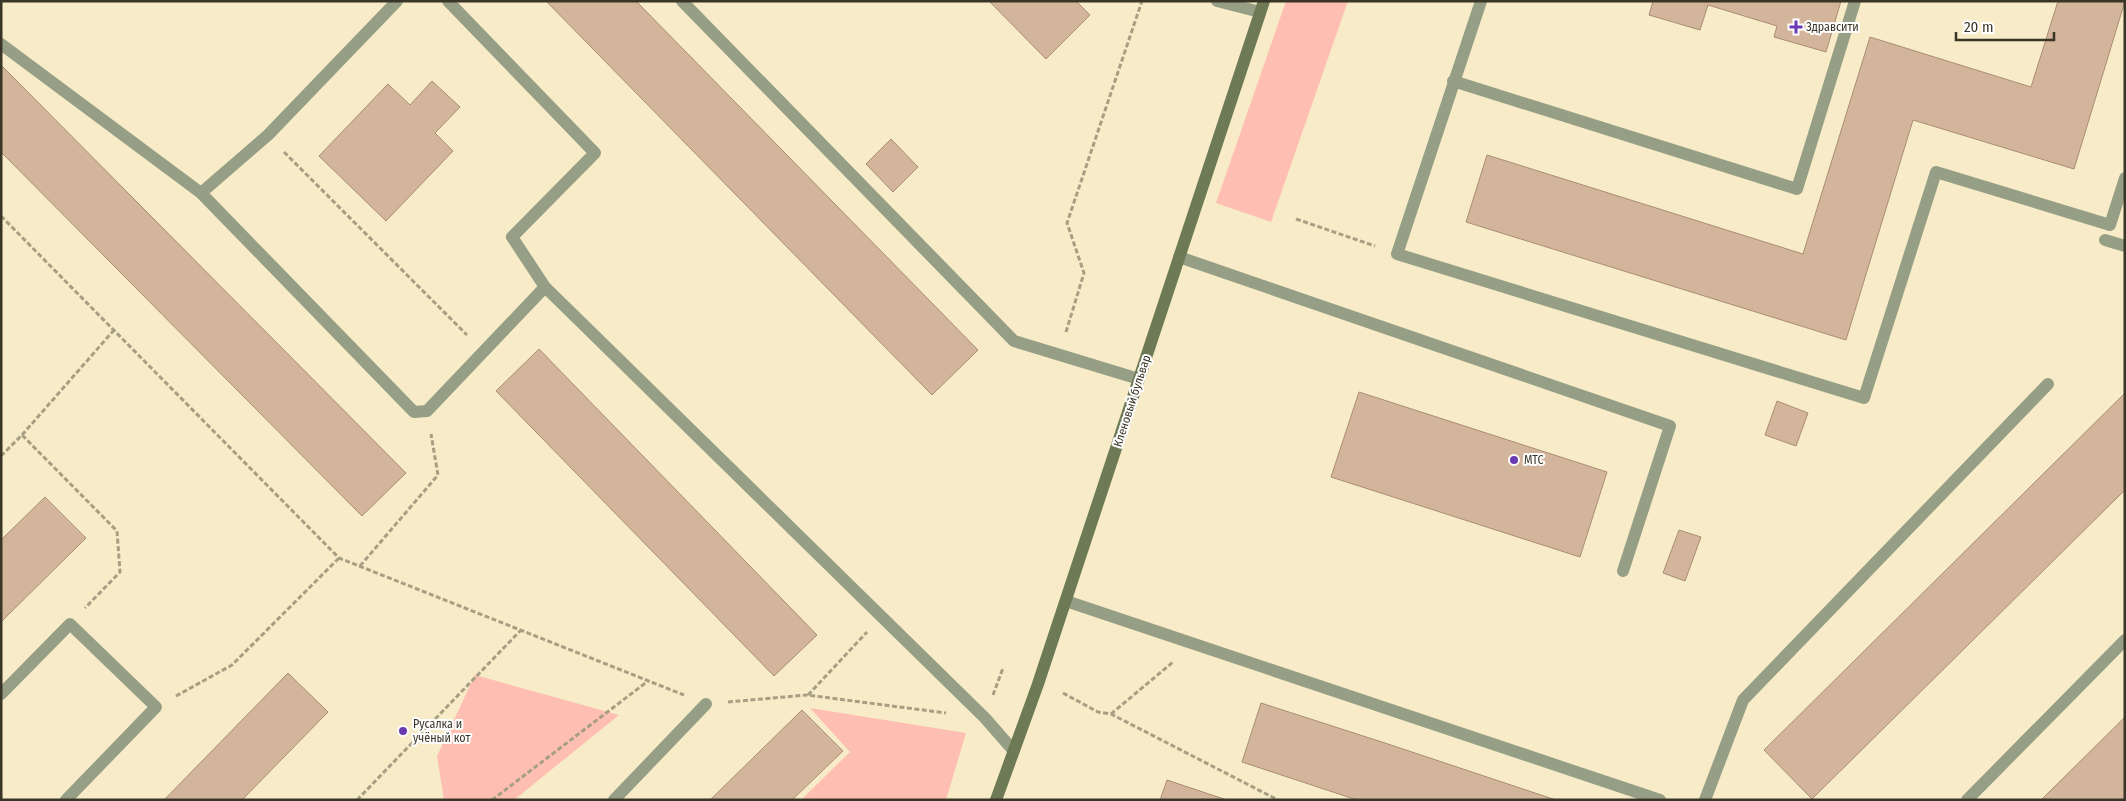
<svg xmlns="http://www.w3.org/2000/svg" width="2126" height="801" font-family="'Fira Sans Condensed',sans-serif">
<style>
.green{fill:#ffbeb2}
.building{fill:#d3b59b;stroke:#aa8d74}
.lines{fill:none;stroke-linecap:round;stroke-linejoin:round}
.path{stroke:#a79f84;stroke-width:3;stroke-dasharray:5 2.5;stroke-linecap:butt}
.lane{stroke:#969f86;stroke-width:12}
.secondary{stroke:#6d7a55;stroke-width:12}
.poi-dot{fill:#6a3ab2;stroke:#fff;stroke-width:2}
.labels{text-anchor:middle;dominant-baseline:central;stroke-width:4;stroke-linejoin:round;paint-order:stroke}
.poi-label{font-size:12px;fill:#3a3627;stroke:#fff;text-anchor:start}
.street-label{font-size:12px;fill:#3a3627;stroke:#fff}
</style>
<rect width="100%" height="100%" fill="#f7ecc7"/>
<path class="green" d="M1286,1H1348L1271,222L1216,203Z
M475,675L619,715L514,800H444L437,756Z
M810,708L966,733L946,800H801L850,752Z"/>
<path class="building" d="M546,1H636L978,350L932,395Z
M989,1H1076L1090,15L1046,59Z
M1653,1H1841L1826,52L1774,37L1777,26L1708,5L1700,30L1649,15Z
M2058,1H2125L2074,169L1913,120L1846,340L1466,222L1487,155L1803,254L1870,37L2031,87Z
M1,65L406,473L362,516L1,152Z
M432,81L460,107L435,133L453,151L386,221L319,156L388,84L410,105Z
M891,139L918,167L893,192L866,164Z
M539,349L817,635L774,676L496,391Z
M1359,392L1607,472L1580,557L1331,477Z
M2125,393V490L1812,799L1764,750Z
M1777,401L1808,413L1796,446L1765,435Z
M45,497L86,538L1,622V540Z
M1679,530L1701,537L1685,581L1663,573Z
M288,673L328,712L242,800H164Z
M1261,703L1385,743L1556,800H1357L1242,762Z
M802,710L843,751L792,800H710Z
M2125,717V800H2041Z
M1167,780L1227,800H1160Z"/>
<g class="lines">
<path class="path" d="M284,152L467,335
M1,216L339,558L684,695
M1296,219L1375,246
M1066,332L1084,273L1067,223L1142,1
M22,435L114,330
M1,456L22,435L117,531L120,572L85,608
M360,566L438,475L431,434
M1063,693L1098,712L1111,714L1278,800
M808,695L867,632
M993,695L1003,668
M176,696L232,665L339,558
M728,702L807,695L946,713
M1111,714L1173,662
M357,800L521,630
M492,800L648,681"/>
<path class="lane" d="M397,1L268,135L201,193L414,412L427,411L545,287
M448,1L595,153L512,237L545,287L985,718L1013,750
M682,1L1014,341L1139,379
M1217,1L1260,12
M1481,1L1397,254L1864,398L1936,172L2110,225L2125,178
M1,44L201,193
M1453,81L1797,189L1855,1
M2105,240L2125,246
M1179,257L1670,426L1623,571
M1066,601L1660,800
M1,694L70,624L156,707L66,800
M614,800L706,704
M1705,800L1743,700L2048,384
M1967,800L2125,640"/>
<path class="secondary" d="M996,800L1038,684L1264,1"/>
</g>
<g class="poi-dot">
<path d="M1793.5 19.5h5v5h5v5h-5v5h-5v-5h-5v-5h5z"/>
<circle cx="1514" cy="460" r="5"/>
<circle cx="403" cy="731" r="5"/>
</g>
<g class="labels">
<g class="poi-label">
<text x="1806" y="27">Здравсити</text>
<text x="1524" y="460">МТС</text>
<text x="413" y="724">Русалка и<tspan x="413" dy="14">учёный кот</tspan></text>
</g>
<g class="street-label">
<text transform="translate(1132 401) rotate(-72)">Кленовый бульвар</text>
</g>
</g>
<rect width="2126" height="801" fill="none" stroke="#3a3627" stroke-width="5"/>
<path d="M1956 32v8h98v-8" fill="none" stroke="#3a3627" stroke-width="2.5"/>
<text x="1964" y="32" font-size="15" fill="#3a3627" stroke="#ffffff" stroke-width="4" paint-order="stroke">20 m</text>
</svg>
